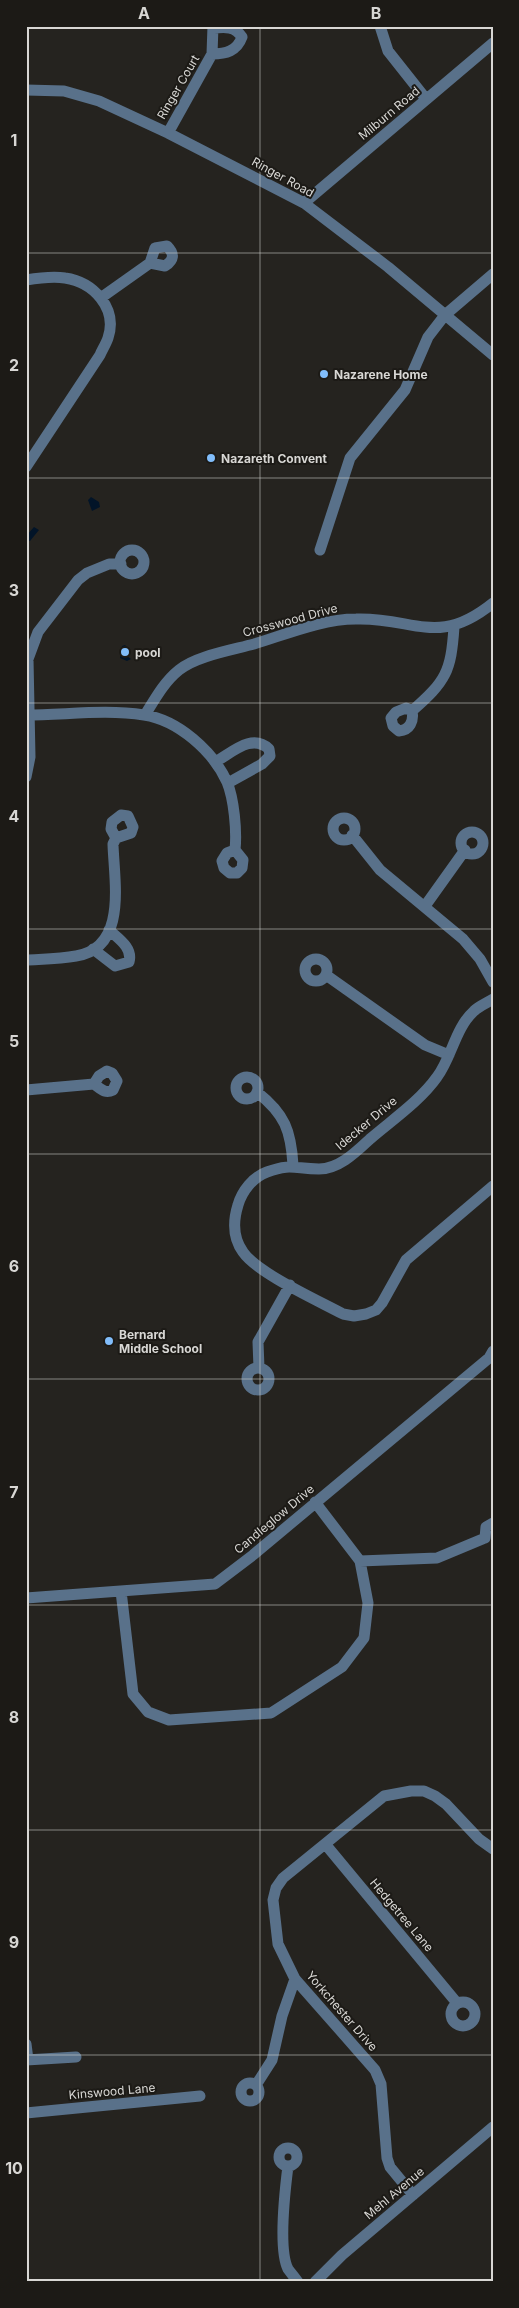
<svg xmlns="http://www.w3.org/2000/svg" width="519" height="2308" font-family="Inter,sans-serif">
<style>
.water{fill:#021428}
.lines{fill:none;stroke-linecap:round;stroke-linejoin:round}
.minor{stroke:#59718a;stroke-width:11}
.grid{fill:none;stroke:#d8d7d4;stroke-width:1;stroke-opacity:0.55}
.poi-dot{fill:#81bdfa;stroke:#1c1a16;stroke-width:2}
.labels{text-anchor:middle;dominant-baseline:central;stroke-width:4;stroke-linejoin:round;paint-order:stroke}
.street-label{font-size:12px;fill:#d8d7d4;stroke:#1c1a16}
.poi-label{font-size:12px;font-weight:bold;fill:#d8d7d4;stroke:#1c1a16;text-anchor:start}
.neatline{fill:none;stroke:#d8d7d4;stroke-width:2}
.grid-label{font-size:16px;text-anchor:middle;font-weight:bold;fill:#d8d7d4}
</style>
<rect width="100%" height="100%" fill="#25231f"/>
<path class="water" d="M91,497L99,502L100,507L92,511L88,500Z
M34,527L39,530L30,541L27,540L26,536Z
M125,645L128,648L127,656L131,659L127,661L120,658L122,646Z"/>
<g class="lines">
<path class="minor" d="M380,26L388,51L426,99
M212,54C226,54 237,51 242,37C235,26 225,27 214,28
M26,90L64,91L99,101L168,133L304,203L388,267L493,355
M168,133L212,54L213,26
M304,203L493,43
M26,280C38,278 53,276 65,278C93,282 118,308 108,338C106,344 102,350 100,355L26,467
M102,297L150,263L165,266C174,260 175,254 167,246L155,248L150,263
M320,550L350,458L405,390L428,337L445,315L493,274
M120 562a12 12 0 1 1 24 0a12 12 0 1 1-24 0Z
M412,711C414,721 410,730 399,731L393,726L391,718L396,712L406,708L412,711C446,681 451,672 454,627
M26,715C65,715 106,709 144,715C178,720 213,751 227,782C234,799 237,831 235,850L243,860L242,868L237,873H230L224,868L222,861L227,853L235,850
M145,715C155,699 164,682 179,670C196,656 232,650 254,644C287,634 322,619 356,619C415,617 437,648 493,603
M215,762C233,752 252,733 269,749L270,756L262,764L228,783
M26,777L30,757L28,659L38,632L78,580L87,573L109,564H121
M333 829a11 11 0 1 1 22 0a11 11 0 1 1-22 0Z
M461 843a11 11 0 1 1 22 0a11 11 0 1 1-22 0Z
M352,835L380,870L463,939L480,959L493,982
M425,906L465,850
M93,949L115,966L129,962C133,948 119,939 109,930
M305 970a11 11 0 1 1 22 0a11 11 0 1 1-22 0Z
M26,960C43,959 60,959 76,956C128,948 114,881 113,844L116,838L111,829L112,822L121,815L128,816L133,827L131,833L116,838
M326,975L425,1045L449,1055
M493,999C487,1003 479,1006 474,1011C455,1028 452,1057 437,1077C420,1101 392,1120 370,1139C356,1152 339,1169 319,1169C295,1169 291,1163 267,1172C253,1177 242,1191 238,1205C233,1221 233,1238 243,1252C257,1273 319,1301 343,1314L354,1316L366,1314L376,1310L382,1303L406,1260L493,1186
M236 1088a11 11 0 1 1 22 0a11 11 0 1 1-22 0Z
M26,1090L94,1084C101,1089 105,1094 113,1090L117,1081L112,1073L107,1071L99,1076L94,1084
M257,1092C285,1114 291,1131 293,1165
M259,1368L258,1342L290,1285
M247 1379a11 11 0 1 1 22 0a11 11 0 1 1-22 0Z
M485,1538L486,1527L493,1523
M360,1561L437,1558L485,1538
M121,1591L133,1694L148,1712L169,1720L271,1713L342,1667L364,1638L368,1603L360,1561L315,1502
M26,1598L215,1584L253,1555L489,1358L493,1351
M326,1845L457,2003
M451 2014a12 12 0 1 1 24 0a12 12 0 1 1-24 0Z
M26,2044L28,2060
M26,2060L76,2057
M241 2092a9 9 0 1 1 18 0a9 9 0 1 1-18 0Z
M256,2085L272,2060L282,2016L295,1979
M26,2113L200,2096
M279 2157a9 9 0 1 1 18 0a9 9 0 1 1-18 0Z
M288,2166C285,2190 278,2249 288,2269C291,2273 295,2278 298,2282
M413,2195L390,2167L387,2158L381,2084L375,2070L295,1979L278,1944L273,1900L276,1888L283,1878L384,1796L411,1791H424L435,1796L446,1804L479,1839L493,1849
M315,2282L342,2255L493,2127"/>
</g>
<path class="grid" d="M260,26V2282M26,253H493M26,478H493M26,703H493M26,929H493M26,1154H493M26,1379H493M26,1605H493M26,1830H493M26,2055H493"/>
<g class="poi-dot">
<circle cx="324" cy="374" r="5"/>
<circle cx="211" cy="458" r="5"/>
<circle cx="125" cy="652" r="5"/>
<circle cx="109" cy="1341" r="5"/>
</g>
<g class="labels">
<g class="street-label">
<text transform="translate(178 87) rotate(-60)">Ringer Court</text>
<text transform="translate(389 113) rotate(-40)">Milburn Road</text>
<text transform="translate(283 177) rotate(29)">Ringer Road</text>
<text transform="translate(290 620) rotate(-15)">Crosswood Drive</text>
<text transform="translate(366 1123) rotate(-40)">Idecker Drive</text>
<text transform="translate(274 1519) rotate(-40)">Candleglow Drive</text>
<text transform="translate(402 1915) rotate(50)">Hedgetree Lane</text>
<text transform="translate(342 2011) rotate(49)">Yorkchester Drive</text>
<text transform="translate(112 2091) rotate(-5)">Kinswood Lane</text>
<text transform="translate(394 2193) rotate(-40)">Mehl Avenue</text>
</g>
<g class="poi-label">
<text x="334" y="374">Nazarene Home</text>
<text x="221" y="458">Nazareth Convent</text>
<text x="135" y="652">pool</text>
<text x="119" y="1334">Bernard<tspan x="119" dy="14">Middle School</tspan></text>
</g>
</g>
<rect width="519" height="2308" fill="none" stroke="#1c1a16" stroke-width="55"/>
<rect x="28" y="28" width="464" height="2252" class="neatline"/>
<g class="grid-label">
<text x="144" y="19">A</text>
<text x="376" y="19">B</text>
<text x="14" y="146">1</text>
<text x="14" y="371">2</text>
<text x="14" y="596">3</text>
<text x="14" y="822">4</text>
<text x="14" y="1047">5</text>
<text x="14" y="1272">6</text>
<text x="14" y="1498">7</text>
<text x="14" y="1723">8</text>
<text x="14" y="1948">9</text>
<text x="14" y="2174">10</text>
</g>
</svg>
